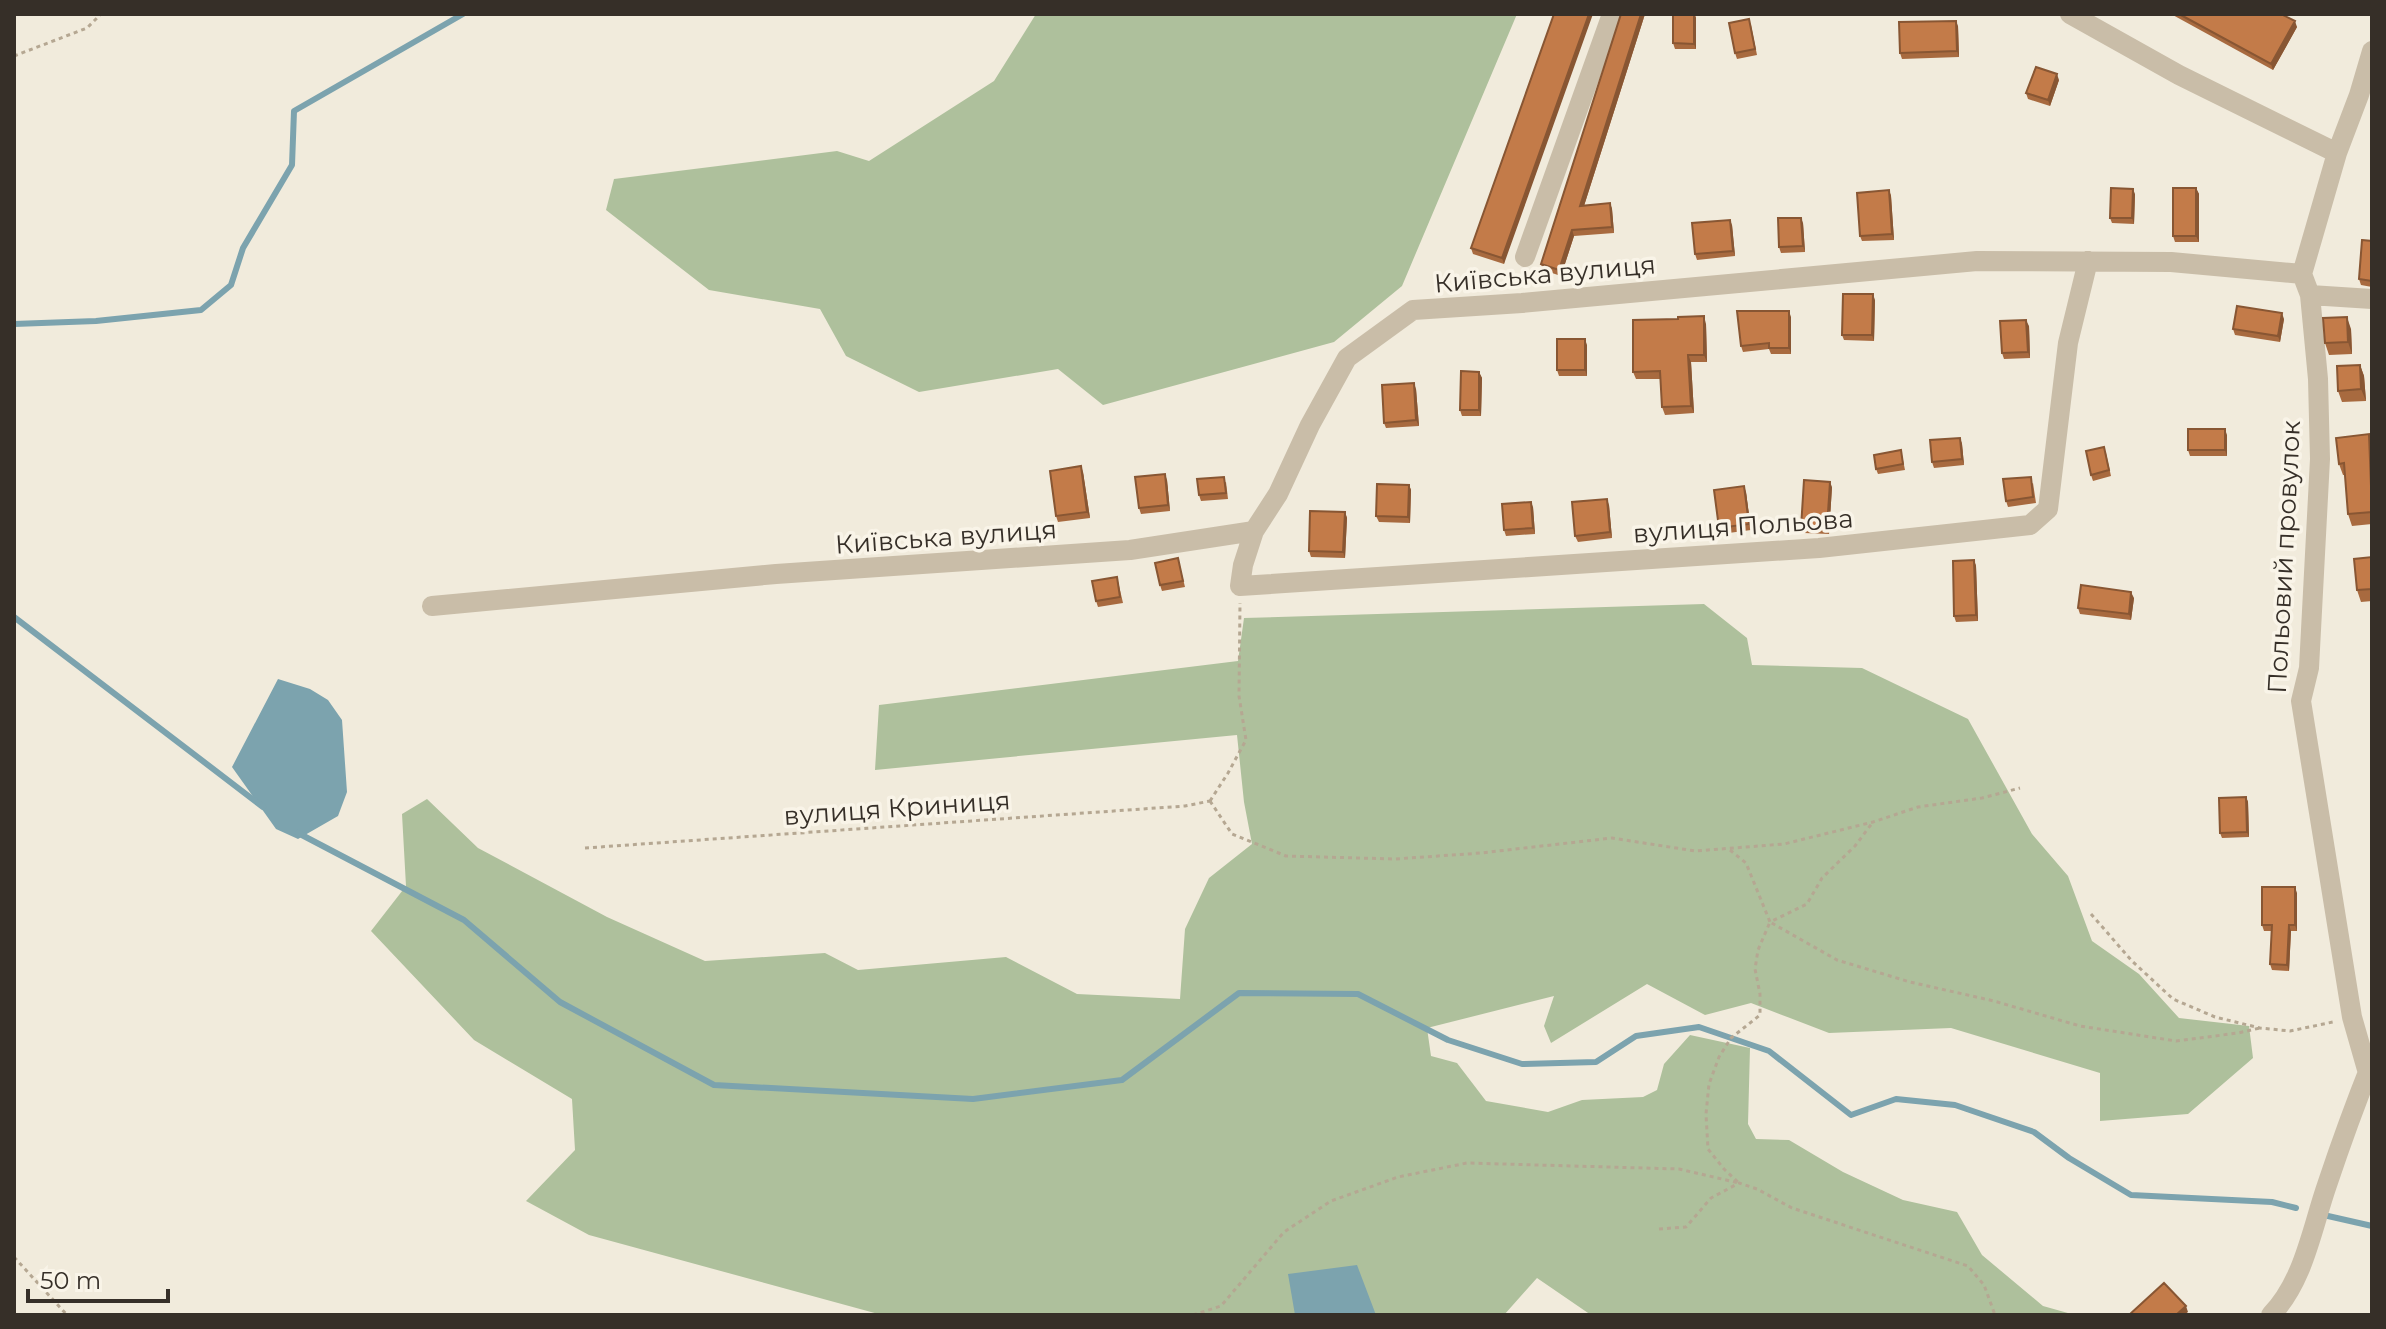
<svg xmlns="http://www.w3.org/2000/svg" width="2386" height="1329" font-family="Montserrat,sans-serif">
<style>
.green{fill:#aec09c}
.water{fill:#7ca3ae}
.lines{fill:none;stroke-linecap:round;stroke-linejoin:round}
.stream{stroke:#7ca3ae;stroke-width:6}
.path{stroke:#b5a792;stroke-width:3;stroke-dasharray:4 4;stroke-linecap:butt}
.minor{stroke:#c9bda8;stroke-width:20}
.wall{fill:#a86a3f}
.shaded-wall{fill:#885633}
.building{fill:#c37b49;stroke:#885633;stroke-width:2}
.labels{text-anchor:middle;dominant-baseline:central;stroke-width:7;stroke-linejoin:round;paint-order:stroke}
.street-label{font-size:26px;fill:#362f28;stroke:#f9f4e8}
</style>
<rect width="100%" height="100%" fill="#f1ebdc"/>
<path class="green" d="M1036,14H1517L1402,286L1334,342L1103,405L1058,369L919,392L846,356L820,309L709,290L606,210L614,179L837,151L869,161L994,81Z
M1704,604L1747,638L1752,665L1862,668L1968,719L2032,834L2068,876L2092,941L2139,974L2179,1018L2249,1026L2253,1058L2188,1114L2100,1121V1073L1951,1028L1829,1033L1751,1003L1705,1015L1647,984L1551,1043L1544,1026L1554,996L1427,1028L1431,1056L1457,1063L1486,1101L1548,1112L1582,1100L1643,1097L1657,1090L1664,1064L1690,1035L1750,1048L1748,1124L1756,1139L1789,1140L1843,1172L1903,1200L1957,1212L1982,1255L2043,1306L2075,1315H1591L1537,1278L1504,1315H882L589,1235L526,1201L575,1150L572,1099L474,1040L371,931L406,886L402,814L427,799L478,848L607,917L705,961L825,953L858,970L1006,957L1077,994L1180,999L1185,929L1209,878L1252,844L1244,802L1237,735L875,770L879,705L1238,661L1244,618Z"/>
<path class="water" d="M278,679L310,689L328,700L342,720L347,792L338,816L298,839L276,829L232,767Z
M1357,1265L1376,1315H1295L1288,1274Z"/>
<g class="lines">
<path class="stream" d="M14,324L96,321L201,310L231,285L243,248L292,165L294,111L463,14
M14,617L263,807
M298,833L464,920L560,1002L714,1085L973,1099L1122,1080L1239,993L1358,994L1448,1040L1522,1064L1596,1062L1636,1036L1699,1027L1769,1051L1851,1115L1896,1099L1955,1105L2034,1132L2069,1158L2131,1195L2272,1202L2296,1208
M2328,1216L2372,1226"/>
<path class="path" d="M14,56L87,28L101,14
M1210,801L1232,834L1286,856L1395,859L1481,853L1612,838L1695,851L1784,844L1873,822L1918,807L1982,798L2020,788
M1210,801L1228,773L1246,740L1239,696L1240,603
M585,848L1185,806L1210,801
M1730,850L1746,863L1770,922L1807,904L1822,878L1855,846L1873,822
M2091,914L2132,961L2173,999L2215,1017L2260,1028L2290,1031L2333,1022
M1659,1229L1686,1227L1711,1198L1739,1183L1757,1189L1792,1208L1968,1266L1984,1285L1995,1315
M14,1257L67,1315
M1193,1315L1221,1306L1284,1232L1331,1201L1398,1177L1467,1163L1679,1169L1739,1183L1724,1169L1708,1149L1706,1114L1709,1084L1719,1057L1731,1038L1760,1015V994L1755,969L1758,950L1770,922L1837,960L1910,982L1994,1001L2080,1026L2176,1041L2238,1033L2260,1028"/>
<path class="minor" d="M2070,14L2179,75L2337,153
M1525,257L1612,14
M2310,295L2372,299
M1254,531L1243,565L1240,586L1819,548L2030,525L2048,509L2068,343L2088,261
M432,606L776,574L1130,550L1254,531L1278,494L1310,425L1347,358L1413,310L1522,303L1977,261L2171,262L2302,274
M2368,1073L2352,1017L2301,701L2309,668L2320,459L2318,379L2310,295L2302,274L2337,153L2359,95L2372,51
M2271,1315C2304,1281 2312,1228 2327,1185C2341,1143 2356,1102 2372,1062"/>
</g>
<path class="wall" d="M1554,14L1504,264L1473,254L1471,248Z
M1645,14L1584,206L1610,203L1612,209L1614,233L1574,236L1561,276L1543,270L1541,264Z
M1673,14H1695L1696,18V49H1675L1673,43Z
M2171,14H2281L2297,27L2273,70Z
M1751,25L1757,55L1737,59L1735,53Z
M1958,26L1959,57L1902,59L1900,53Z
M2059,80L2050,106L2028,99L2026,93Z
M2196,188L2199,194V242H2175L2173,236Z
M1889,190L1891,196L1894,240L1862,241L1860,236Z
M2135,194L2134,224L2112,223L2110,218Z
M1803,223L1805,252L1781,253L1779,247Z
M1732,225L1735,256L1697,260L1695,254Z
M2372,241V287L2361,285L2359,279Z
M1875,300L1874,341L1844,340L1842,335Z
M1791,317V354H1771L1769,349L1743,352L1741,346Z
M2284,319L2280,342L2235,335L2233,329Z
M1706,324L1707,362H1691L1694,413L1665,415L1662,407L1661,379H1636L1633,372Z
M2029,326L2030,358L2004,359L2002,353Z
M2351,329L2352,354L2329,355L2325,343Z
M1587,345V376H1559L1557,370Z
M2360,365L2364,376L2366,401L2342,402L2338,391Z
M1479,372L1482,378L1481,416H1462L1460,410Z
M1416,389L1419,426L1386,428L1384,423Z
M2227,435V456H2190L2188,450Z
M1960,438L1962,444L1964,465L1934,468L1932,462Z
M2372,442V524L2352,526L2348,514L2345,475H2343L2339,464Z
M1901,450L1905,470L1878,474L1876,469Z
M2106,453L2111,476L2093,481L2091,475Z
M1083,472L1090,518L1058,522L1056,516Z
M1167,480L1170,511L1141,514L1139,508Z
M1226,482L1228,499L1201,501L1199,495Z
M2033,483L2036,503L2008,507L2006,501Z
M1409,485L1411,490L1410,523L1379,522L1376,516Z
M1832,487L1829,534L1804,533L1801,528Z
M1746,492L1751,530L1721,534L1719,528Z
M1609,505L1612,538L1578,542L1575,536Z
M1533,507L1535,534L1506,536L1504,530Z
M1345,512L1347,518L1345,558L1311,557L1309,551Z
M2372,557V601L2361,602L2357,590Z
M1178,558L1185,587L1162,591L1160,585Z
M1974,560L1976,566L1978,621L1956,622L1954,616Z
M1117,577L1123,603L1098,607L1096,601Z
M2134,598L2131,620L2080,614L2078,608Z
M2246,797L2248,802L2249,837L2222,838L2220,833Z
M2297,893V931H2291L2289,971L2272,970L2270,964L2272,931H2264L2262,925Z"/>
<path class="shaded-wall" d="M1589,14H1593L1504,264L1502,258Z
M1641,14H1645L1582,212L1580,206Z
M1694,14L1696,18V49L1694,44Z
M1956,21L1958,26L1959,57L1957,51Z
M2295,21L2297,27L2273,70L2271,64Z
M2057,74L2059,80L2050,106L2048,100Z
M2196,188L2199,194V242L2196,236Z
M2133,189L2135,194L2134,224L2132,218Z
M1889,190L1891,196L1894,240L1892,234Z
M1610,203L1612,209L1614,233L1612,227Z
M1801,218L1803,223L1805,252L1803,246Z
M1730,220L1732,225L1735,256L1733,251Z
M1572,230L1574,236L1561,276L1559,270Z
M1873,294L1875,300L1874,341L1872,335Z
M1789,311L1791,317V354L1789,348Z
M2282,313L2284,319L2280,342L2278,336Z
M1704,316L1706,324L1707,362L1704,355Z
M2347,317L2351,329L2352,354L2348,342Z
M2026,320L2029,326L2030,358L2028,352Z
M1585,339L1587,345V376L1585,370Z
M1688,355L1691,362L1694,413L1691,406Z
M2360,365L2364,376L2366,401L2361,389Z
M1479,372L1482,378L1481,416L1479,410Z
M1414,383L1416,389L1419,426L1416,420Z
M2225,429L2227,435V456L2225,450Z
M2369,434L2372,442V494Z
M1960,438L1962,444L1964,465L1962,459Z
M1081,466L1083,472L1090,518L1087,512Z
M1165,474L1167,480L1170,511L1168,505Z
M1830,482L1832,487L1829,534L1827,528Z
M1409,485L1411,490L1410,523L1408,517Z
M1744,486L1746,492L1751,530L1749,524Z
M1607,499L1609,505L1612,538L1610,532Z
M1531,502L1533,507L1535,534L1533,528Z
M1345,512L1347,518L1345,558L1343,552Z
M1974,560L1976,566L1978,621L1976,615Z
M2131,592L2134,598L2131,620L2129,614Z
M2246,797L2248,802L2249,837L2247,832Z
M2295,887L2297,893V931L2295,925Z
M2289,925L2291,931L2289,971L2287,965Z
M2186,1306L2188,1312L2184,1315H2176Z"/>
<path class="building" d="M1554,14H1589L1502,258L1471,248Z
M1621,14H1641L1580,206L1610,203L1612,227L1572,230L1559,270L1541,264Z
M1673,14H1694V44L1673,43Z
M2179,14H2281L2295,21L2271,64Z
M1749,19L1755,49L1735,53L1729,23Z
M1956,21L1957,51L1900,53L1899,22Z
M2036,67L2057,74L2048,100L2026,93Z
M2111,188L2133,189L2132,218H2110Z
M2173,188H2196V236H2173Z
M1889,190L1892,234L1860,236L1857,193Z
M1778,218H1801L1803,246L1779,247Z
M1730,220L1733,251L1695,254L1692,223Z
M2362,240L2372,241V281L2359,279Z
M1843,294H1873L1872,335H1842Z
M2237,306L2282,313L2278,336L2233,329Z
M1737,311H1789V348H1769V343L1741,346Z
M1704,316V355H1688L1691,406L1662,407L1660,371L1633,372V320L1678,319V317Z
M2347,317L2348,342L2325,343L2323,318Z
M2026,320L2028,352L2002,353L2000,321Z
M1557,339H1585V370H1557Z
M2360,365L2361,389L2338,391L2337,366Z
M1461,371L1479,372V410H1460Z
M1414,383L1416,420L1384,423L1382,385Z
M2188,429H2225V450H2188Z
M2369,434L2372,512L2348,514L2344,463L2339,464L2336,438Z
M1960,438L1962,459L1932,462L1930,440Z
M2104,447L2109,470L2091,475L2086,451Z
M1901,450L1903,464L1876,469L1874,455Z
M1081,466L1087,512L1056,516L1050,471Z
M1165,474L1168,505L1139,508L1135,477Z
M1224,477L1226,493L1199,495L1197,479Z
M2031,477L2033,497L2006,501L2003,479Z
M1804,480L1830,482L1827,528H1801Z
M1377,484L1409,485L1408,517L1376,516Z
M1744,486L1749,524L1719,528L1714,490Z
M1607,499L1610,532L1575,536L1572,502Z
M1531,502L1533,528L1504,530L1502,504Z
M1310,511L1345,512L1343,552L1309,551Z
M2372,557V589L2357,590L2354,559Z
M1178,558L1183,581L1160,585L1155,563Z
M1974,560L1976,615L1954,616L1953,561Z
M1117,577L1120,597L1096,601L1092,581Z
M2081,585L2131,592L2129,614L2078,608Z
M2246,797L2247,832L2220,833L2219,798Z
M2262,887H2295V925H2289L2287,965L2270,964L2272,925H2262Z
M2164,1283L2186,1306L2176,1315H2129Z"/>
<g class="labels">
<g class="street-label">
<text transform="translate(1545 274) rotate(-5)">Київська вулиця</text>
<text transform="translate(1743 526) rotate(-4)">вулиця Польова</text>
<text transform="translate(946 537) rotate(-4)">Київська вулиця</text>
<text transform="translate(2284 557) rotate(-87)">Польовий провулок</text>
<text transform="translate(897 808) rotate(-4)">вулиця Криниця</text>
</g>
</g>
<rect width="2386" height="1329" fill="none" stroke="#362f28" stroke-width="32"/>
<path d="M28 1289v12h140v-12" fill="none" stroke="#362f28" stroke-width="4"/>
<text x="40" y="1289" font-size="24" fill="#362f28" stroke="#f9f4e8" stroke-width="6" paint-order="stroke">50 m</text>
</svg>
